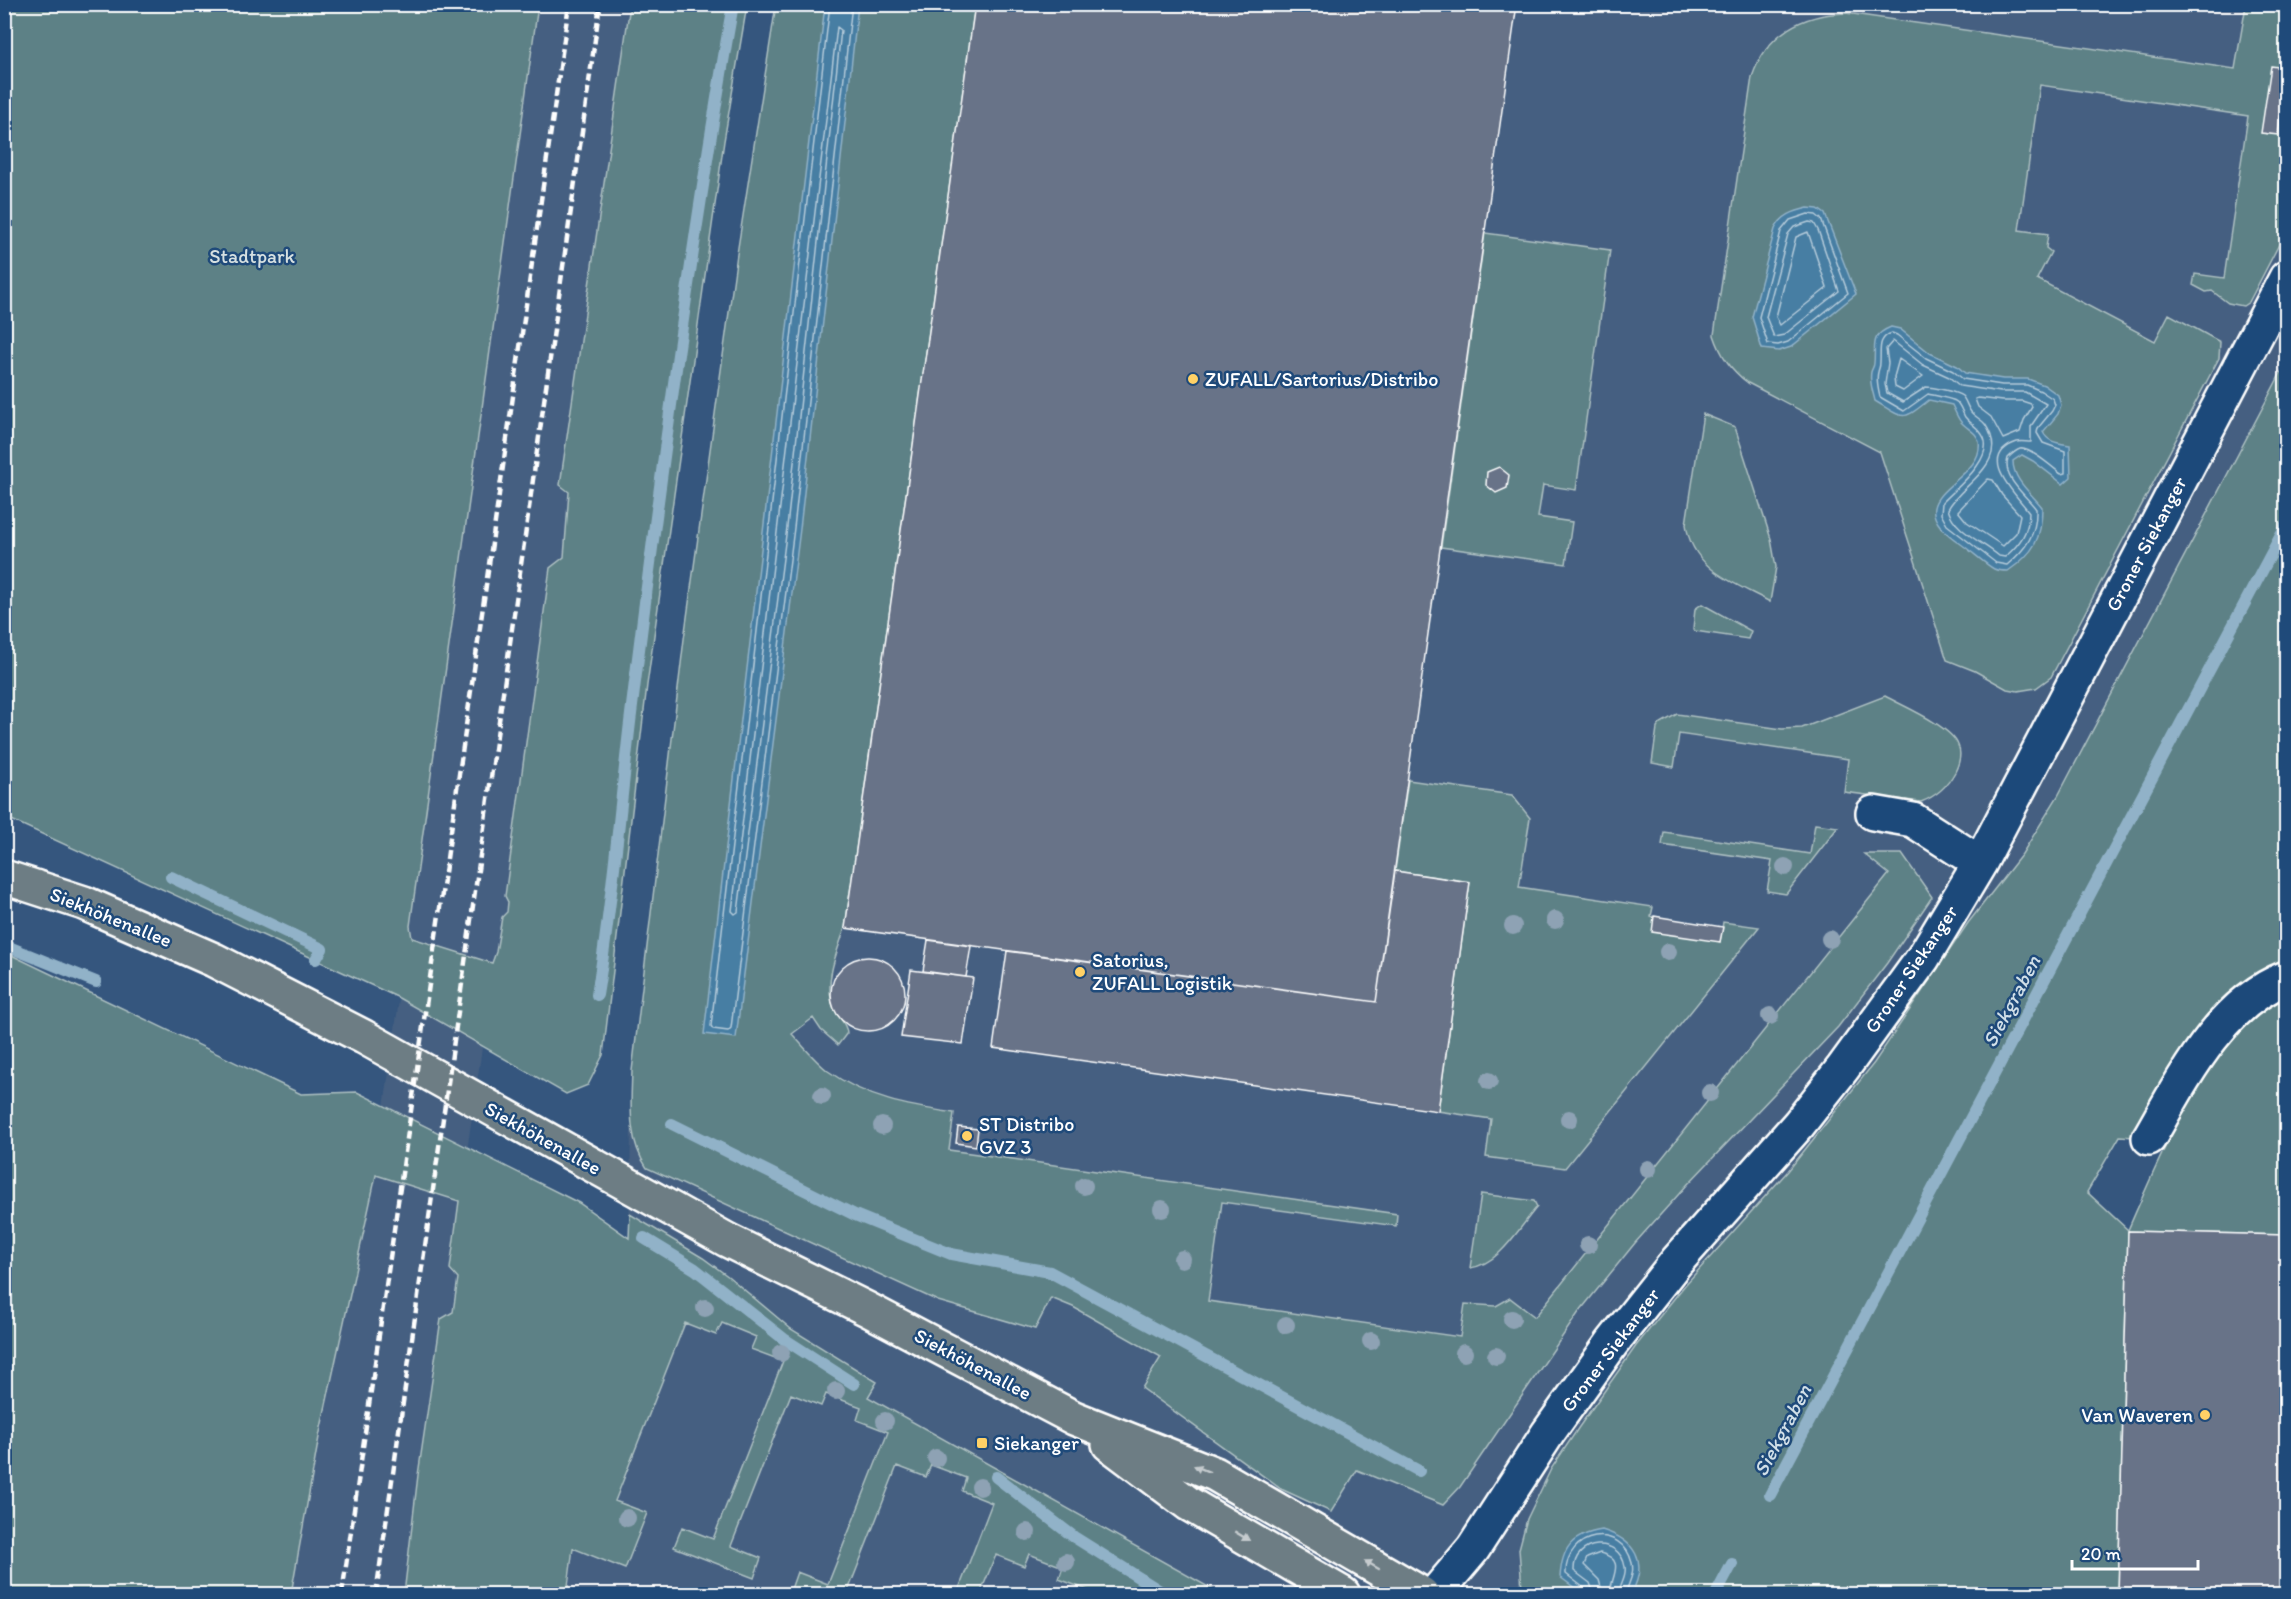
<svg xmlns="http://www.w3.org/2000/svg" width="2291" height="1599" font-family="Itim,sans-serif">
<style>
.built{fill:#445f81}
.green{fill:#5d8186;stroke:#aec0c2;stroke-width:1.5}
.water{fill:#477ea3;stroke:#91b2c8;stroke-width:1.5}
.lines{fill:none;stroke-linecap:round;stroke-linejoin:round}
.shore{stroke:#b5cbda;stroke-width:1.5}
.stream{stroke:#91b2c8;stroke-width:12}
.building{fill:#687388;stroke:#fff;stroke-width:1.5}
.minor-casing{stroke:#fff;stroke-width:38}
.major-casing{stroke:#fff;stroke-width:38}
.minor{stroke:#1f4a7a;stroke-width:33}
.major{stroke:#6d7d84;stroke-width:33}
.rail{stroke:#fff;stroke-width:4.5;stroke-dasharray:9 4.5;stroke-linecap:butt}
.tree{fill:#8ea2b4}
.oneway{fill:#c5cbce}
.poi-dot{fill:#ffd166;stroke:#1f4a7a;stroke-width:2}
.labels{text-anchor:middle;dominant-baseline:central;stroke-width:5;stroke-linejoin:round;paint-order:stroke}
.park-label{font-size:20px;fill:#d6e0e1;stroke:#1f4a7a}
.poi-label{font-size:20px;fill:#fff;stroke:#1f4a7a;text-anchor:start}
.street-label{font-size:20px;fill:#fff;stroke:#1f4a7a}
.water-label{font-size:21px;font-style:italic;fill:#d1dfe8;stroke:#1f4a7a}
</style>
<rect width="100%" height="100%" fill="#35567e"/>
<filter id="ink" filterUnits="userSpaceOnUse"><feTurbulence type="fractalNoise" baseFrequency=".0167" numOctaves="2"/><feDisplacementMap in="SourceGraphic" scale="12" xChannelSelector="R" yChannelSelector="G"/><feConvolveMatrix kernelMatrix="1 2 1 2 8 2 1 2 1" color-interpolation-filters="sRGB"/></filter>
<g filter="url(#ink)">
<path class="built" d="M538,5H630L560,484L569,492L564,557L550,568L505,896L508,902L496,952L450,1268L458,1277L453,1312L441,1319L418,1475L404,1594H291L319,1437L373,1186Z
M776,5H2286V423L1643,1594H567L573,1548L629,1238L632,1071L684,639L737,254Z"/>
<path class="green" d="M4,5H538L410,926L412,938L492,963L496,952L502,917L507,912L508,902L505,896L550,568L564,557L569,492L560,485L630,5H747L724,141L647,685L603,1055L588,1085L566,1094L397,997L5,817Z
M776,5H975L845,928C837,952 823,983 834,1008C838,1018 846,1022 847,1033L838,1045L821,1030L813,1018L792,1034C803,1046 815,1061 828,1071C867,1099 908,1106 954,1113L949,1150L1397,1214L1396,1226L1222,1202L1208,1301L1460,1337L1465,1304L1496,1306L1510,1298L1535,1317L1889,874L1864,854H1902L1932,897L1887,963L1838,1027L1687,1185L1635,1243L1579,1312L1460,1487L1443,1505L1357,1470L1331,1512L1281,1489L1142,1388L1161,1357L1073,1307L1051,1298L1035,1329L938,1301L647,1168C627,1139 631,1105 632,1071L684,639L737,254Z
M2246,5H2286V231L2249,302L2243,306L2228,303L2212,291L2206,292L2193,285L2195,274L2224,278L2248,116L2040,85L2019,230L2048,234L2046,248L2051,252L2037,279L2155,341L2169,314L2220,342L2219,358L2051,677L2036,688L2018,691L2007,689L1975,671L1947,660L1880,452L1748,383C1731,370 1721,356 1714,335L1752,77C1767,33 1802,14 1846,13L2235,69Z
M1485,233L1610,250L1576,490L1543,485L1538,517L1572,522L1566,564L1441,547Z
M2286,363V961L2268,968L2224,1001L2134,1137L2120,1136L2087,1192L2128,1230C2159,1159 2188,1086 2243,1029C2256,1017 2270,1002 2286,996V1235L2128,1231L2118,1594H1526L1522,1588L1519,1549L1527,1519L1551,1469L1579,1427L1636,1346L1685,1285L1788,1171L1874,1063L1968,923L2022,854L2058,796Z
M1703,414L1735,427L1771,539L1776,567L1770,602C1735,583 1692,570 1686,524Z
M1702,604L1751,631L1748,639L1695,631L1693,629L1695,609Z
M1885,696C1903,706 1951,726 1958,745C1962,754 1959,764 1955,772C1947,787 1937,796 1921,802L1844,792L1848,759L1679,734L1674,767L1652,763L1657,728L1661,723L1677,714L1782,729L1802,728Z
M1408,780L1512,795L1530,818L1519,887L1653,907L1651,916L1720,942L1723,922L1759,927L1565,1168L1486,1157L1491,1119L1438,1111L1470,882L1395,871Z
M1815,824L1838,827L1786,894L1767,891L1772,861L1662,845L1664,832L1810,854Z
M5,952L301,1094L357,1092L579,1203L629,1238L630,1214L703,1258L729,1277L791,1329L877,1382L868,1397L1221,1594H1089L1090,1591L1059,1579L1063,1567L1029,1554L1024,1566L996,1555L980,1594H957L992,1503L962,1491L966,1478L931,1465L926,1477L897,1466L848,1591L855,1594H796L790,1592L797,1572L828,1584L888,1432L857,1420L861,1407L826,1394L821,1406L791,1394L731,1546L761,1558L754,1578L674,1547L682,1527L713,1539L783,1361L751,1349L756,1337L722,1323L716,1335L685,1323L615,1501L647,1513L625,1569L573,1548L567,1594H404L418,1475L441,1319L453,1312L458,1278L450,1269L459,1201L376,1175L319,1437L291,1594H5Z
M1481,1194L1534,1201L1537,1207C1518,1229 1500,1264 1470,1268Z"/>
<path class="water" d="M825,5H858L800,529L736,1038L704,1034Z
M1808,208L1818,209L1825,214L1856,294L1791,347L1779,351L1762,349L1752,317L1775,229C1782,215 1794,211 1808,208Z
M1891,327L1900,329L1930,353L1957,366L1965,373L2003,379H2028L2044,385L2058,395L2061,405L2058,414L2043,432C2048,443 2059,443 2070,445L2071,477L2063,484L2033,461L2022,455L2013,461C2013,480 2031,493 2042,507C2042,539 2034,553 2008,571C2004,571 1998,571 1994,569C1986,565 1970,550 1961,544C1888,495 1985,484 1979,442C1977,432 1967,429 1961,422C1957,417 1955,411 1952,405L1929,400C1901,422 1905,419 1875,401C1873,392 1869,382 1871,372C1872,368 1874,367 1874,363C1876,345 1869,336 1891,327Z
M1602,1530C1635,1540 1649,1562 1631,1594H1583L1560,1577C1562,1547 1572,1535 1602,1530Z"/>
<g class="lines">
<path class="shore" d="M830,4L711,1026L713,1029L728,1031L731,1028L794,528L852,4
M837,27L841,30L787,527L738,912L735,914L732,911Z
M1808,214L1816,215L1821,219L1848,293L1788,342L1778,345L1768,344L1759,317L1781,231L1790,220Z
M1809,222L1814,223L1818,230L1839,291L1784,335L1774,337L1766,317L1788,234L1794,227Z
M1808,232L1827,288L1780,325L1776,317L1796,237Z
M1892,333L1897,335L1926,358L1953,371L1963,379L2002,385H2027L2041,391L2053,399L2055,405L2052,411L2038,428L2037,433L2043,443L2065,451V473L2061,474C2053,468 2030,447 2020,449C2016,450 2011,455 2008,458C2002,479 2025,494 2036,509C2037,534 2026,549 2007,565L1996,563L1947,525L1941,514L1942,503C1955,489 1993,460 1984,438C1979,427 1971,425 1965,417C1962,412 1960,403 1955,401C1952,399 1932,395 1928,394L1904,411L1880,397C1878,389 1876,380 1878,372C1879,367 1880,368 1880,362C1881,350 1877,338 1892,333Z
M1893,341L1923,365L1949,377L1960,386L2001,392H2025L2046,404L2031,426V442C2026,442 2021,441 2017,442C1974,457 2017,495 2029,512C2029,532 2020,544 2005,557L1999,556C1983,542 1954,531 1948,509C1961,483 2012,464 1985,424C1981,419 1975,417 1971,412C1967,407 1966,400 1962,396C1957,392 1933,387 1926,387L1903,402L1887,393L1885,384L1888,363L1886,349Z
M1899,359L1923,376L1903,391L1895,387L1894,377Z
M1978,398L2002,401H2022L2031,404L2032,407L2024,420L2020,432L2003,439L1991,417L1978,407L1975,399Z
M1988,479L1993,480L2002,495L2020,515L2016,533L2003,546L1967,522L1958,511Z
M1586,1594L1584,1588L1566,1574C1565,1531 1622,1522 1632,1563C1635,1576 1627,1584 1626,1594
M1594,1594L1590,1583L1574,1571C1573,1539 1620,1535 1625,1567C1627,1577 1619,1584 1619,1594
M1603,1594L1599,1580L1584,1565L1587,1558L1600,1553C1628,1560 1610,1577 1610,1594"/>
<path class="stream" d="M171,877L322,949L316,959
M4,945L96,982
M597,995C613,899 620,803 632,706C661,472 692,237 733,4
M672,1124L855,1215L951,1254L1050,1272L1419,1471
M644,1238L695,1269L784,1339L854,1384
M996,1477L1074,1537L1165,1594
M1770,1495L2286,526
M1716,1594L1732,1564"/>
</g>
<path class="building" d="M975,4H1517L1376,1002L845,928Z
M2271,66L2286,68L2278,135L2261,133Z
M1499,467L1509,475L1507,488L1496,493L1486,485L1487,472Z
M1395,871L1470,882L1438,1111L993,1048L1007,951L1376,1002Z
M1654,916L1723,927L1720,942L1652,932Z
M928,940L971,946L966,977L923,971Z
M831 994a37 37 0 1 1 74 0a37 37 0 1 1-74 0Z
M911,970L973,978L963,1044L901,1037Z
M958,1127L978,1129L976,1146L956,1143Z
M2128,1231L2286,1235V1594H2118Z"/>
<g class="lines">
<g class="minor-casing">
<path id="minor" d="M1873,813L1913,820L1980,863
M2149,1138C2183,1079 2220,1004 2286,978
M1435,1594L1473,1549L1548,1433L1612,1343L1677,1261L1799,1124L1843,1068L1923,958L1980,863L2286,278"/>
</g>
<g class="major-casing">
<path id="major" d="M4,877L84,903L214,960L364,1037L727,1240L867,1309L1074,1418L1215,1474L1422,1594
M1109,1444L1189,1504L1343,1594"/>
</g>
<use href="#minor" class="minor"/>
<use href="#major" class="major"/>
<path class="rail" d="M342,1594L569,4
M376,1594L600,4"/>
</g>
<g class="tree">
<circle cx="1785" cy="867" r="9"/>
<circle cx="1555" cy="920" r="9"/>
<circle cx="1513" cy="926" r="9"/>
<circle cx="1830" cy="939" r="9"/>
<circle cx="1668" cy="952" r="9"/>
<circle cx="1770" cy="1016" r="9"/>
<circle cx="1489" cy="1081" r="9"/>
<circle cx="1710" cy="1093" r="9"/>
<circle cx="822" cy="1096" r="9"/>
<circle cx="1569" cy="1119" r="9"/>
<circle cx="882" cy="1126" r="9"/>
<circle cx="1648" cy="1169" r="9"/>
<circle cx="1084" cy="1186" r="9"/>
<circle cx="1162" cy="1209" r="9"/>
<circle cx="1588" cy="1245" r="9"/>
<circle cx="1182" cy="1259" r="9"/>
<circle cx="705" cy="1308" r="9"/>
<circle cx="1512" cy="1319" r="9"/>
<circle cx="1286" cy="1325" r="9"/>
<circle cx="1371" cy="1341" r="9"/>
<circle cx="781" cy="1353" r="9"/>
<circle cx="1464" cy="1353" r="9"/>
<circle cx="1496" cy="1356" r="9"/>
<circle cx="836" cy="1391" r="9"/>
<circle cx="885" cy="1421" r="9"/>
<circle cx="936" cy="1458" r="9"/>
<circle cx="980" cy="1487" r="9"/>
<circle cx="627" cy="1518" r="9"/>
<circle cx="1027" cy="1532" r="9"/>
<circle cx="1066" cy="1562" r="9"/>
</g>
<defs><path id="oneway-solid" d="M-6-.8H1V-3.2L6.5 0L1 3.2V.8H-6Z" transform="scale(1.5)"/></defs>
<g class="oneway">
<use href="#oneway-solid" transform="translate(1202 1469) rotate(-158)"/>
<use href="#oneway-solid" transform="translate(1242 1536) rotate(31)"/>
<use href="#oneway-solid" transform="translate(1372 1565) rotate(-150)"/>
</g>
</g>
<g class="poi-dot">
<circle cx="1193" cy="379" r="6"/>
<circle cx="1080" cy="972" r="6"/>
<circle cx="967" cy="1136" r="6"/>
<circle cx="2205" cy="1415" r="6"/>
<rect x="976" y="1437" width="12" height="12" rx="3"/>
</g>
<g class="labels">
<g class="park-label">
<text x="252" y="256">Stadtpark</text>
</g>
<g class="poi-label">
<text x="1205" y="379">ZUFALL/Sartorius/Distribo</text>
<text x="1092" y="960">Satorius,<tspan x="1092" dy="23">ZUFALL Logistik</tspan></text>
<text x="979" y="1124">ST Distribo<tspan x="979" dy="23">GVZ 3</tspan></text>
<text x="2193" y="1415" text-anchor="end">Van Waveren</text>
<text x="994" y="1443">Siekanger</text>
</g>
<g class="street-label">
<text transform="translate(2146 544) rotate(-62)">Groner Siekanger</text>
<text transform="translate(111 917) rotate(22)">Siekhöhenallee</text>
<text transform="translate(1911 969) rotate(-56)">Groner Siekanger</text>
<text transform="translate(543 1138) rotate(29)">Siekhöhenallee</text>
<text transform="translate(1610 1350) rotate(-53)">Groner Siekanger</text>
<text transform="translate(973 1364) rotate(28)">Siekhöhenallee</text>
</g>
<g class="water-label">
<text transform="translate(2011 1001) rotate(-62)">Siekgraben</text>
<text transform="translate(1782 1430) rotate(-62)">Siekgraben</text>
</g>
</g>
<rect width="2291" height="1599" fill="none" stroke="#1f4a7a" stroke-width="24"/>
<rect x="12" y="12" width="2267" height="1575" fill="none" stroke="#fff" stroke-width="2" filter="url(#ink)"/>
<path d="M2072 1560v9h126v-9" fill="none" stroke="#ffffff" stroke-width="3"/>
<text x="2081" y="1560" font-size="18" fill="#ffffff" stroke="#1f4a7a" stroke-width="4.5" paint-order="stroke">20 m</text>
</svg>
